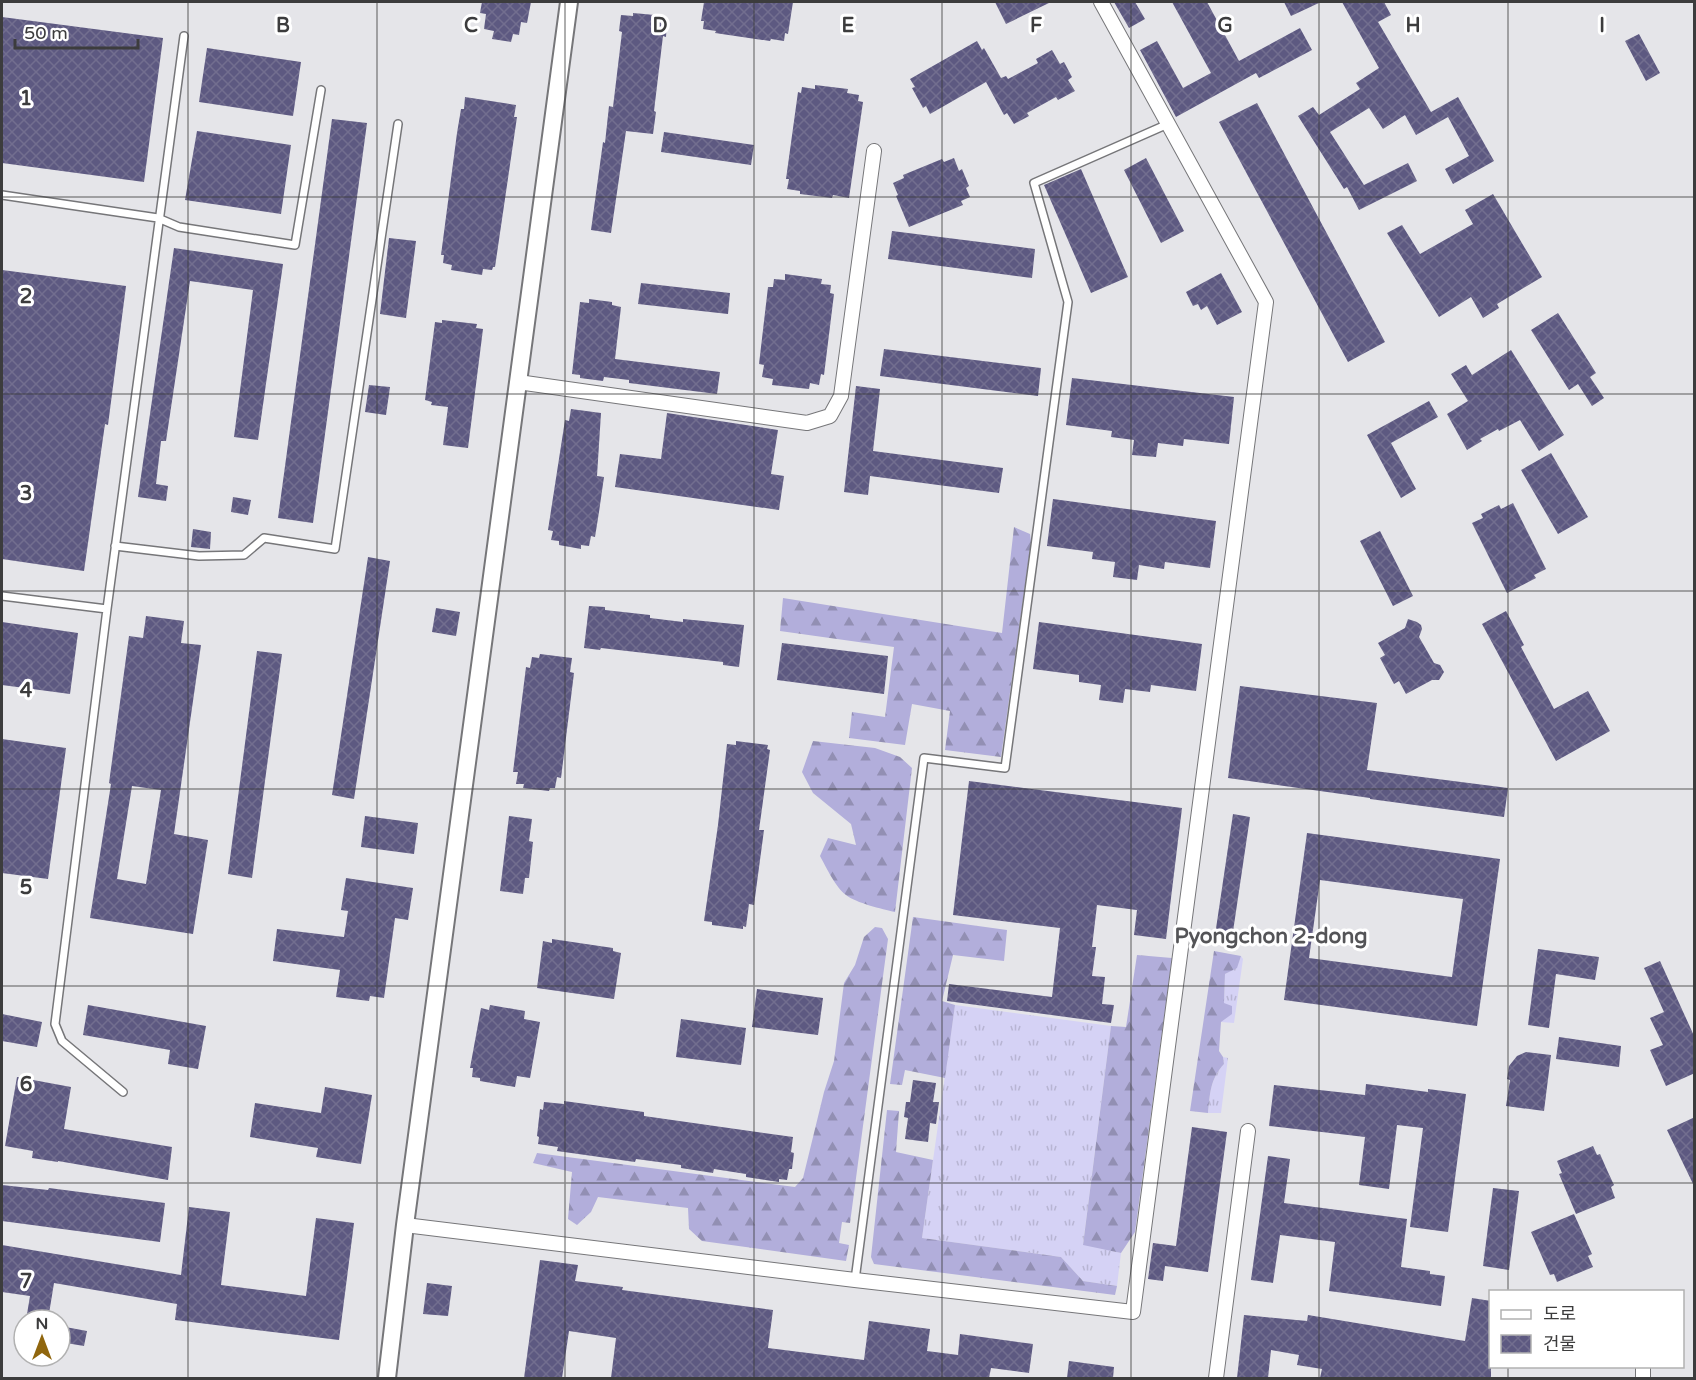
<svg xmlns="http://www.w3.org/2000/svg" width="1696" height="1380" font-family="'Varela Round','Noto Sans KR',sans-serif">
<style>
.grass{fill:url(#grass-tufts)}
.forest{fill:url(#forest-firs)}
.building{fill:url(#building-cross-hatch);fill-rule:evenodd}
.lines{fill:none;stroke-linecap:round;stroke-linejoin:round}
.service-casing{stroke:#767679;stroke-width:10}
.minor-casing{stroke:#767679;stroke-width:16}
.tertiary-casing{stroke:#767679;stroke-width:20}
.service{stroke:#fff;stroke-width:7}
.minor{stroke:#fff;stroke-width:14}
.tertiary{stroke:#fff;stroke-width:16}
.grid{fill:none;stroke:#3c3c3d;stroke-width:1.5;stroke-opacity:0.55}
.labels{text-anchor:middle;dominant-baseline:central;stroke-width:6;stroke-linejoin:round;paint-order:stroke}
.quarter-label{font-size:21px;font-weight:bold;fill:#545457;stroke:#fff}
.grid-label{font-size:20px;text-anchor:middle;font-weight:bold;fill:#3c3c3d;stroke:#fff;stroke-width:6;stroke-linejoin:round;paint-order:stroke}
</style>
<defs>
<pattern id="grass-tufts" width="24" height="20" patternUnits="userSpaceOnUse" patternTransform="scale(1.5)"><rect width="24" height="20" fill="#d5d2f5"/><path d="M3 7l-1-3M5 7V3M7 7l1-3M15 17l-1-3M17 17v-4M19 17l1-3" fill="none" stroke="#b8b5d3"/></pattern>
<pattern id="forest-firs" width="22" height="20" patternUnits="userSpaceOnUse" patternTransform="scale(1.5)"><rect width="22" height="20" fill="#b2aedb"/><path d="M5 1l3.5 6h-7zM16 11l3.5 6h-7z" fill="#928fb3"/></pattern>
<pattern id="building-cross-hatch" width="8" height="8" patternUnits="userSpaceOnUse" patternTransform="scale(1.5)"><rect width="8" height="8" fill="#5d5981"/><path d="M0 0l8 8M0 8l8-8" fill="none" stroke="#726e8f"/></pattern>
</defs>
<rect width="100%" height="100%" fill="#e5e5e9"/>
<path class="grass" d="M1241,956L1243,959L1234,1023L1221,1022L1228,1016L1224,1003L1225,974L1237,967Z
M955,1005L1111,1026L1083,1244L1121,1253L1117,1286L1083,1281L1061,1257L922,1238Z
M1223,1057L1228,1058L1221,1113H1208C1210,1094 1210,1079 1224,1064Z"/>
<path class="forest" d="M1014,527L1030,534L1031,542L1001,757L945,750L950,711L912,704L905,745L849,738L852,712L885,717L894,647L780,631L783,598L1002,633Z
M813,741L875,748L900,757L912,768L895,912C882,909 856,903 846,895C836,888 826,867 820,856L828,838L856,845L851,824L813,793L802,772Z
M913,917L1007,930L1004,961L953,955L942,1001L955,1005L945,1078L905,1070L902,1085L890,1084Z
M875,927L882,928L888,939L850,1223L842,1222L839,1243L849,1245L846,1261L702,1241L689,1229L688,1208L598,1197L591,1212L577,1225L568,1219L572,1172L533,1163L537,1153L795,1187L803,1178L824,1092L834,1061L844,983L855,965L864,937Z
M1214,951L1241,956L1237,968L1225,974L1224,1003L1232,1006V1014L1221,1022L1219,1051L1223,1057L1224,1064C1210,1079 1210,1094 1208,1113L1190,1111Z
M1137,955L1172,958L1135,1232L1121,1253L1083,1245L1111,1026L1126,1027Z
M887,1110L899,1111L896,1152L933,1160L922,1238L1061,1257L1083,1281L1117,1286L1115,1295L874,1264L871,1257Z"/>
<path class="building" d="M482,2H531L527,23L521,22L519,35L513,34L511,42L492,39L494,31L484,29L486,14L480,13Z
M704,2H793L788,34L785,33L784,41L771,39L770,41L715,33L716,31L703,29L704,21H701Z
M995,2H1051L1006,24Z
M1114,2H1135L1145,19L1129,28Z
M1172,2H1207L1239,61L1300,28L1312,50L1259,78L1256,73L1176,117L1140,50L1157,41L1183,88L1211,73Z
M1284,2H1321L1291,16Z
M1342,2H1384L1391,15L1378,22L1431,112L1458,97L1494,161L1453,184L1445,169L1469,156L1448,117L1416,135L1405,115L1383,129L1369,108L1330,132L1364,185L1408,163L1417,181L1359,210L1347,187L1344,189L1298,116L1313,107L1319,115L1360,89L1356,83L1379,68Z
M633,13L655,15V19L667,20L666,37L663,36L654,111L656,112L653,134L626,131L611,233L591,230L603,142L605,143L609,106L613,107L622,32L619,31L621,15L633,16Z
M2,17L163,38L144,182L2,163Z
M1639,34L1660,73L1646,81L1625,41Z
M977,41L982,50L984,48L1001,78L1006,76L1008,79L1038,63L1036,59L1052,50L1060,64L1064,62L1072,77L1068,80L1075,91L1058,100L1056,97L1027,113L1029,116L1014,124L1007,113L1004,115L986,82L930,114L926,106L923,108L912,88L915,87L910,79Z
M207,48L301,62L293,116L199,102Z
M815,85L848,89L847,93L859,95L858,101L863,102L849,198L833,195L832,198L800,194V191L787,189L789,179H786L798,92L801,93L802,87L815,89Z
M465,97L516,105L514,117H517L495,267H493L492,270L483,269L482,275L451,270L452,265L443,263L444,255H441L457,133L461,109H464Z
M1257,103L1385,342L1348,362L1219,122Z
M332,119L367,123L313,523L278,518Z
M197,131L291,145L281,214L185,200Z
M664,132L754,145L751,165L661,152Z
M954,158L959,171L962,169L969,186L966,188L970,197L961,201L963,205L909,227L896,196L898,195L893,183L904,178L903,175L942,159L944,162Z
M1146,158L1184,231L1161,243L1124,170Z
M1081,169L1128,277L1091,293L1044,185Z
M1493,194L1542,277L1497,304L1499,308L1483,318L1471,297L1439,317L1387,233L1402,225L1420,254L1473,224L1465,210Z
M892,231L1035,249L1032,278L888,259Z
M389,238L416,241L406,318L380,314Z
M174,248L283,264L258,440L234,437L253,290L190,281L166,441H161L156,484L168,486L166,501L138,497Z
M2,270L126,286L108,425L105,424L84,571L2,559Z
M1221,273L1242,312L1217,325L1207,306L1201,310L1198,304L1193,306L1186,292Z
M785,274L822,279L821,284L831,285L830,293L834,294L824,375L821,374L819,385L810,383L809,389L772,385L773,379L762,377L764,365L759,364L768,287H773L774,279L785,280Z
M641,283L730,293L728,314L638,304Z
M589,299L612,302V305L621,307L615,359L720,372L717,394L629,383V380L604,377L603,381L580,378V375L572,374L580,302L589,303Z
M1558,313L1596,373L1590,377L1604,398L1592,406L1578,384L1569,390L1531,330Z
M442,320L477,324L476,328L483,329L468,448L443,445L448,407L431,405L432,402L425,400L435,322L442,323Z
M884,349L1041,368L1038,396L880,376Z
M1511,350L1564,435L1539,451L1520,420L1499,431L1498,429L1480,439L1482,441L1467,450L1447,414L1468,401L1451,374L1466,365L1472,375Z
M1072,378L1234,397L1229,444L1184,439L1183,446L1158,443L1156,457L1132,455L1134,440L1111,437L1112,431L1066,425Z
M369,385L390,387L386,415L365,412Z
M856,386L880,389L873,451L1003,468L999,493L870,476L868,495L844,492Z
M1429,401L1438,417L1391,443L1416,489L1401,498L1367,435Z
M571,409L601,413L597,476L604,477L599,512L595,537L591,536L589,546L581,545V549L559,545V541L551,540L553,531L548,530L565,420L569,421Z
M667,413L778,430L771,474L784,476L779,510L615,487L620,454L661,459Z
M1551,453L1588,517L1558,534L1521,470Z
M233,497L251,500L248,515L231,512Z
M1053,499L1216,521L1210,568L1165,562L1164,569L1139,565L1137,580L1113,577L1115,562L1092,559L1093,552L1047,546Z
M1513,503L1546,569L1534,575L1536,578L1507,593L1472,523L1483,518L1481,514L1499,505L1501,509Z
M193,529L211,532L210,549L191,547Z
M1380,531L1413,596L1393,606L1360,541Z
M368,557L390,561L354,799L332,795Z
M589,606L605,607V610L650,615V618L683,622V619L744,625L739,667L723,665V662L601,648L600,650L584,648Z
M436,608L460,612L456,636L432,632Z
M1506,611L1524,645L1521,647L1554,709L1588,691L1610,731L1556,761L1482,624Z
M146,616L184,621L181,643L201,645L174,834L208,840L193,934L90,918L111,784L109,783L129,636L143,638ZM132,786L161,790L146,884L117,879Z
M1408,619L1417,622L1421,625L1422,629L1419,637L1434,663L1440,665L1444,672L1439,680H1432L1406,694L1399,681L1394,684L1380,658L1385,655L1378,643L1405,628Z
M2,622L78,633L70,694L2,685Z
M1039,622L1202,644L1196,691L1151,685L1150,692L1125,689L1123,703L1099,700L1101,685L1079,682V675L1033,669Z
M782,643L888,656L884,694L777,680Z
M257,651L282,654L252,878L228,874Z
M540,654L572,658L570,672L574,673L561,778L557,777L555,788H550L549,791L523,788L524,784H516L518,772H513L526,667L530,668L532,657L539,658Z
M1240,686L1377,703L1367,770L1508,788L1504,817L1370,799V798L1228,778Z
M2,739L66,748L48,879L2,873Z
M736,741L768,745L767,749L770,750L759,830H764L754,905L749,904L746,927L743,926V929L712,925V922L704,921L718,825L727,744L736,745Z
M969,781L1182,808L1166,939L1134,935L1137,910L1097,905L1092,947H1096L1092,976L1105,977L1102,1004L1114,1005L1111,1023L947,1001L949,984L1052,997L1060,928L953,915Z
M1233,814L1250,817L1231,945L1214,942Z
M365,816L418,823L414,854L361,847Z
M509,816L532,819L529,841L533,842L529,878H525L523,894L500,891Z
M1307,833L1500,859L1477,1026L1284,1000ZM1320,880L1463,899L1452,977L1309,958Z
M346,878L413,888L408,920L395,918L384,998L370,996L369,1001L336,997L340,970L273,961L277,929L344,937L348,911L341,910Z
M552,939L613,948V951L621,953L614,999L537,988L543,941L552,943Z
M1538,949L1599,957L1595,980L1556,974L1549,1028L1528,1025Z
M1660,961L1695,1038V1073L1666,1086L1650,1050L1663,1045L1650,1018L1664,1012L1644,968Z
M757,989L823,998L818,1035L752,1027Z
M88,1005L206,1026L198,1069L168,1064L170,1050L83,1035Z
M490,1005L525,1011L524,1019L540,1022L530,1078L517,1076L515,1087L480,1081V1078L472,1077L473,1068H470L481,1008L489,1010Z
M2,1014L42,1022L37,1047L2,1041Z
M681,1019L746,1028L741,1065L676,1057Z
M1559,1037L1621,1046L1619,1067L1556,1059Z
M1526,1052L1551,1055L1544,1111L1506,1106L1510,1080L1507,1079L1509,1066L1517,1056Z
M17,1077L71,1087L64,1129L172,1147L168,1180L58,1161V1162L32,1158L33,1151L5,1146Z
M913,1080L936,1083L933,1102H939L936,1124L930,1123L928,1142L905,1139L908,1118L904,1117L906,1102H910Z
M1366,1084L1428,1092V1089L1466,1094L1448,1232L1410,1227L1423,1128L1397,1125L1389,1189L1359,1185L1365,1137L1269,1126L1274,1085L1365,1095Z
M325,1087L372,1095L361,1164L316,1157L318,1148L250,1137L255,1103L321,1113Z
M564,1101L644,1112V1116L793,1137L791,1152L794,1153L792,1169H789L787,1180L779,1179V1182L746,1177V1174L714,1169L713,1173L681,1168V1165L636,1159L635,1162L557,1151L558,1147L538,1144L539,1137L537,1136L540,1109L543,1110L544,1102L564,1104Z
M1695,1117V1188L1667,1130Z
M1192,1127L1227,1132L1208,1272L1165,1266L1163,1281L1148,1279L1153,1243L1176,1246Z
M1593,1146L1597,1155L1600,1154L1607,1170L1614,1185L1611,1187L1615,1198L1576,1214L1559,1174L1562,1173L1557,1161Z
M1268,1156L1290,1159L1284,1203L1407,1219L1401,1267L1430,1271V1274L1445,1276L1441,1306L1329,1291L1335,1242L1280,1235L1273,1283L1251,1280Z
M2,1185L48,1190L49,1188L165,1203L160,1242L2,1221Z
M1493,1188L1519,1191L1509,1270L1483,1266Z
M189,1207L230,1212L221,1285L306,1296L316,1218L354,1223L339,1340L175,1320L177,1304L54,1283L48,1320H26L30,1296L2,1292V1245L181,1275Z
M1574,1214L1592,1254L1588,1256L1593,1267L1557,1282L1554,1274L1550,1275L1531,1232Z
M540,1260L578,1265L575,1281L623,1287L622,1290L773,1310L768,1348L864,1360L869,1321L930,1329L927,1351L958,1355L960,1334L1033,1344L1029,1373L991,1368L989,1378H611L616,1338L569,1331L562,1378H524Z
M427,1283L452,1286L448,1316L423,1314Z
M1472,1298L1491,1301V1378H1320L1322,1369L1297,1365L1299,1355L1271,1350L1268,1378H1237L1244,1315L1307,1321L1308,1315L1465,1341Z
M60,1326L87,1331L84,1346L60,1342Z
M1069,1361L1114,1367L1113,1378H1067Z"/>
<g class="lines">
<g class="service-casing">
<path id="service" d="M2,195L158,218L179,227L295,245L321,90
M115,546L199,556L244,555L264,538L335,549L398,124
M2,596L107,609L184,36
M107,609L55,1024L62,1041L123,1092
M855,1280L924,758L1005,768L1068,302L1034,183L1168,124"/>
</g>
<g class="minor-casing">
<path id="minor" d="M518,382L807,423L830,416L841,396L874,151
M405,1225L855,1280L1133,1312L1266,302L1101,2
M1216,1378L1248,1131
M1643,1378V1366"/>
</g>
<g class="tertiary-casing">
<path id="tertiary" d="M387,1378L405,1225L569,2"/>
</g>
<use href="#service" class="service"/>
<use href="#minor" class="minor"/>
<use href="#tertiary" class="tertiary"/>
</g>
<path class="grid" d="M188,2V1378M377,2V1378M565,2V1378M754,2V1378M942,2V1378M1131,2V1378M1319,2V1378M1508,2V1292M2,197H1694M2,394H1694M2,591H1694M2,789H1694M2,986H1694M2,1183H1694M1508,1366V1378"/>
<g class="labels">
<g class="quarter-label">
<text x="1271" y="936">Pyongchon 2-dong</text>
</g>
</g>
<g class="grid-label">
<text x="283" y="32">B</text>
<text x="471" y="32">C</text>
<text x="660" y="32">D</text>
<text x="848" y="32">E</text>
<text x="1036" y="32">F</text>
<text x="1225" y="32">G</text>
<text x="1413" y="32">H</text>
<text x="1602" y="32">I</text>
<text x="26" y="105">1</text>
<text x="26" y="303">2</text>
<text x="26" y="500">3</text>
<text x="26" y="697">4</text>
<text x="26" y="894">5</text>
<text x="26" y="1091">6</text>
<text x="26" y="1288">7</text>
</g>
<rect width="1696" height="1380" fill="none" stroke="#3c3c3d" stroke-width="6"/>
<rect x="1489" y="1290" width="195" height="78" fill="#ffffff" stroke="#b1b1b1" stroke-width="1.5"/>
<rect x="1501" y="1310" width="30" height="9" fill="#ffffff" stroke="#b1b1b1" stroke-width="1.5"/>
<text x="1543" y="1320" font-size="18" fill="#3c3c3d">도로</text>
<rect x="1501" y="1335" width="30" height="18" fill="url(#building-cross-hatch)" stroke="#b1b1b1" stroke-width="1.5"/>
<text x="1543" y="1350" font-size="18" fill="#3c3c3d">건물</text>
<g transform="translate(42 1338)"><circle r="28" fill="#ffffff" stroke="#b1b1b1" stroke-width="1.5"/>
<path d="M0-4.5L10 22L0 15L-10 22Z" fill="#90660e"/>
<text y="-9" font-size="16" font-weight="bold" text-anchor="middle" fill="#3c3c3d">N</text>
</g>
<path d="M15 39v9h123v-9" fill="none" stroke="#3c3c3d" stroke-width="3"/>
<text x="24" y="39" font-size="18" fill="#3c3c3d" stroke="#ffffff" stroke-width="4.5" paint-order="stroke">50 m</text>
</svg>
